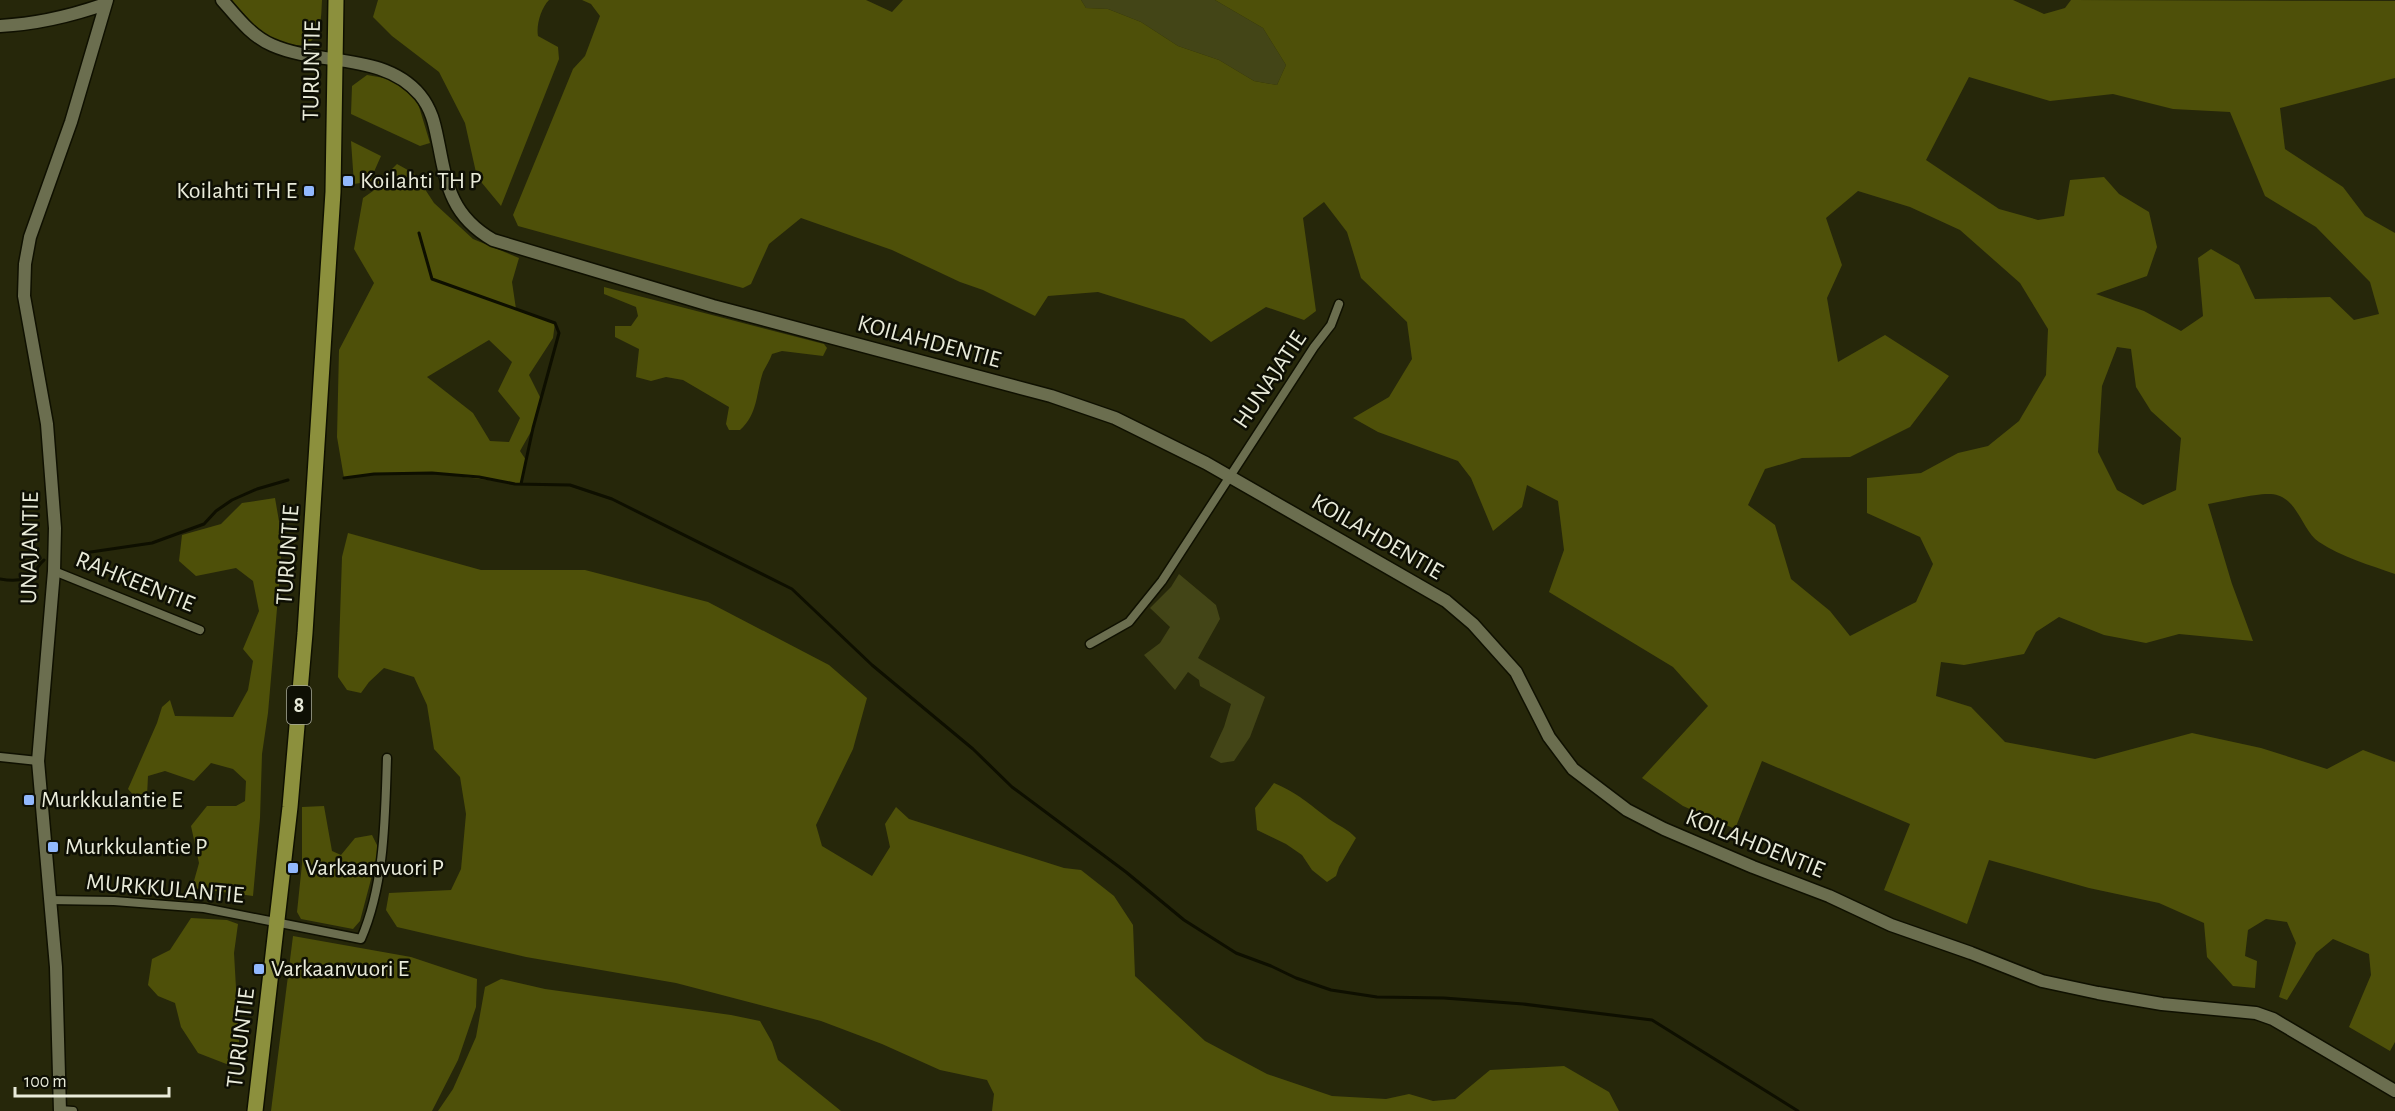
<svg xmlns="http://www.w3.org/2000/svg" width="2395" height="1111" font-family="'Alegreya Sans',sans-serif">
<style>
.green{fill:#434517}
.forest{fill:#4e5009;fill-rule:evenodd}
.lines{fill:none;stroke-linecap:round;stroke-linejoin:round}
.stream{stroke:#0e0f00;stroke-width:3}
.street-casing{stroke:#0f1000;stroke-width:11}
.secondary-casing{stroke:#0f1000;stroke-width:15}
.highway-casing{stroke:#0f1000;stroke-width:18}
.street{stroke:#6b6e4f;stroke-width:8}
.secondary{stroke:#6b6e4f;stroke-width:12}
.highway{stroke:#8c903d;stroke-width:15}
.poi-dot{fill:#91b8fd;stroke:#0e0f04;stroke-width:2}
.labels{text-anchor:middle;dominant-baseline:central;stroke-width:5;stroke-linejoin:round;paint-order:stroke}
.shield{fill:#0e0f04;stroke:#a7a99a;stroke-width:1.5}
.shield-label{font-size:22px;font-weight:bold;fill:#e9ebda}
.street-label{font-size:24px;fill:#e9ebda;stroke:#0e0f04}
.poi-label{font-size:24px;fill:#e9ebda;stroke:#0e0f04;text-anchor:start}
</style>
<rect width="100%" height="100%" fill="#26270a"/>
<path class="green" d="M1081,0H1215L1263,28L1286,65L1277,85L1254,81L1219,60L1178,46L1141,22L1108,9L1086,8Z
M1179,574L1216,605L1220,619L1198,658L1265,697L1250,737L1234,761L1221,763L1210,757L1224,727L1231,704L1200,686L1199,680L1188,672L1175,690L1144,655L1160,643L1170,627L1150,608L1171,587Z"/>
<path class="forest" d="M232,0H322C321,18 322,33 307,45C269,48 254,25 232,0Z
M378,0H549C541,8 536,25 538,36L558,47L559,59L501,206L477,177L465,123L439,72L392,36L373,17Z
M582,0H866L892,12L903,0H1081L1086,8L1108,9L1141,22L1178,46L1219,60L1254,81L1277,85L1286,65L1263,28L1215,0H2013L2044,14L2065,8L2071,0L2395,1V78L2280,108L2285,149L2343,187L2365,216L2395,233V574C2370,565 2341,557 2319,542C2301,530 2298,496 2271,494C2256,493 2225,501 2208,504L2232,584L2253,641L2179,634L2146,643L2104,635L2059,617L2036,632L2024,654L1964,665L1941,662L1936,696L1971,707L2005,742L2095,759L2192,733L2261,748L2327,769L2363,750L2395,762V1042L2390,1051L2349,1027L2371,975L2369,954L2333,939L2316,953L2287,1000L2279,997L2296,943L2287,922L2266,919L2248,930L2245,956L2257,961L2255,988L2233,986L2207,957L2204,923L2159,903L2089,888L1989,860L1967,924L1884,890L1910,824L1762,761L1735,829L1683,806L1642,778L1708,706L1673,667L1549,592L1564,550L1558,501L1527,485L1522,507L1493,531L1471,478L1458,461L1378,432L1353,418L1389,397L1412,359L1407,322L1361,278L1347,232L1324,202L1303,218L1316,311L1304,320L1266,307L1211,342L1184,319L1098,292L1048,296L1035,316L983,290L960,282L892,250L801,218L769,244L751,284L743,288L518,226L513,215L573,69L585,56L600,16L591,4ZM1969,77L2050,101L2113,94L2173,109L2230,112L2265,196L2316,227L2370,282L2379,314L2354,320L2330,297L2255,299L2239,265L2211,249L2198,258L2203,316L2181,331L2144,311L2096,294L2147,276L2157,247L2149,212L2119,194L2104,177L2070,180L2064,216L2038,220L1999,209L1926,160ZM1858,191L1910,207L1960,230L2020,283L2048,329L2046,375L2019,421L1988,446L1958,453L1921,473L1867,478V513L1920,537L1933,564L1916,602L1850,636L1830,611L1791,579L1775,525L1748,505L1765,469L1802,458L1850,457L1910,427L1949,376L1885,335L1838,362L1827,298L1842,265L1826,218ZM2117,347L2131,349L2136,387L2151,411L2181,438L2176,490L2143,505L2117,490L2098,452L2102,386Z
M367,75L390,79L417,100L430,143L420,146L351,114L352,86Z
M351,141L381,156L373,174L380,181L397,164L415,174L434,203L473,239L519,258L512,282L516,309L555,323L553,338L529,375L541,399L533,428L520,451L526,460L521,484L432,473L374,474L344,478L337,437L339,350L374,283L354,249L363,198L373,191L367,182L354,184ZM489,340L512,362L498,391L520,418L509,442L490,441L473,413L427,377Z
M604,287L824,344L827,348L823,356L782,351L772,354C770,360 766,366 763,372C756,393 758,414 740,430H729L726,424L729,407L683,380L666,377L651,381L636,377L639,349L615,337V326H631L638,316L636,307L604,294Z
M275,498L279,521L281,562L268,713L262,754L260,818L253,896L192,888L199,863L191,826L207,806H236L245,801L246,781L233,769L211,763L194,781L165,771L148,776L147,796L136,798L128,789L157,723L162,707L170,700L175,716L233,717L248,690L253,661L243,649L259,611L253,581L236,568L196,576L179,561L182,535L221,524L242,503Z
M348,533L481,570H585L708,602L829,665L867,698L853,749L816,825L822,846L872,876L890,847L885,824L896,807L909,819L1064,868L1081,870L1114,896L1133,925L1135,976L1205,1041L1267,1074L1332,1096L1386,1099L1409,1094L1433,1101L1455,1099L1490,1070L1564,1066L1609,1092L1619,1111H992L994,1094L987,1080L940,1070L882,1044L821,1021L676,983L526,957L397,927L386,910L389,893L451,890L461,869L466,814L460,777L434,749L427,705L414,677L384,668L369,682L361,693L347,690L338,677L342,557Z
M1274,783C1299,794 1308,803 1329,819C1339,826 1348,829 1356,838L1339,867L1336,876L1327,882L1312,870L1302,855L1286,844L1257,830L1255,808Z
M324,806L332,851L341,855L355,838L372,835L379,849L360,921L353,929L301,919L297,912L302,864V807Z
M191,918L227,920L238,924L234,953L240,1058L229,1065L198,1053L181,1027L175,1003L158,996L148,985L152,959L170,950Z
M293,936L411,957L477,979L476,1007L458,1060L432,1111H271Z
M501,979L545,989L731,1015L760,1021L772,1042L778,1060L841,1111H438L453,1089L476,1037L485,987Z"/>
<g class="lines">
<path class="stream" d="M419,233L432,279L555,323L559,333L533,428L521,484
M344,478L374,474L432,473L479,477L515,484L570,485L612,499L792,589L872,665L973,749L1012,787L1126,872L1184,920L1236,953L1271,966L1296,978L1331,990L1377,997L1444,998L1523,1004L1652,1020L1798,1111
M84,553L152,543L204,524L216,511L232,500L257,489L288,480
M0,579C11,581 26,582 34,572C38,568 39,564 44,560"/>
<g class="street-casing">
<path id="street" d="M54,571L200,630
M1090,644L1129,622L1162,581L1314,347L1331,325L1339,304
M0,757L38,761
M49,900L114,901L204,908L361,939C385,884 385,817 387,758
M60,1110L73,1111"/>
</g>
<g class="secondary-casing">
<path id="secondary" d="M222,0C237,17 251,36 272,45C319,66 384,52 420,95C433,111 435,127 439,146C447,188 453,217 493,240L713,306L1051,396L1115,418L1206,463L1446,601L1473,624L1516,672L1549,737L1573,769L1627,810L1664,829L1753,867L1829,896L1891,925L1971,953L2042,981L2098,993L2162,1004L2256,1013L2273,1019L2395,1091
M0,26C36,24 71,16 105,4
M60,1111L56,967L38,761L54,571L55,528L47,424L24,296L25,264L30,237L71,122L107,0"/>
</g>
<g class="highway-casing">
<path id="highway" d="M255,1111L290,807L305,633L333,192L336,0"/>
</g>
<use href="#street" class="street"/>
<use href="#secondary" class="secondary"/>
<use href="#highway" class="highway"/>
</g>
<g class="poi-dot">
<rect x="342" y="175" width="12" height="12" rx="3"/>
<rect x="303" y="185" width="12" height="12" rx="3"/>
<rect x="23" y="794" width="12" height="12" rx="3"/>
<rect x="47" y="841" width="12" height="12" rx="3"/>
<rect x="287" y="862" width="12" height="12" rx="3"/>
<rect x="253" y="963" width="12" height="12" rx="3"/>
</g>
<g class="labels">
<rect class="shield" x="287" y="686" width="24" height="38" rx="4.5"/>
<g class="shield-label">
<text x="299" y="705">8</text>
</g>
<g class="street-label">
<text transform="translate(312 71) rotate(-89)">TURUNTIE</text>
<text transform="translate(929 342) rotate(15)">KOILAHDENTIE</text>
<text transform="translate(1270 380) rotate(-56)">HUNAJATIE</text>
<text transform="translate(1377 537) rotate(30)">KOILAHDENTIE</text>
<text transform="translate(30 548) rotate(-89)">UNAJANTIE</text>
<text transform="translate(288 555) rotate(-86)">TURUNTIE</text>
<text transform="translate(135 582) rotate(22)">RAHKEENTIE</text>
<text transform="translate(1755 844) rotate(22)">KOILAHDENTIE</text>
<text transform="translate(165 889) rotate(5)">MURKKULANTIE</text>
<text transform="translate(241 1038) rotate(-83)">TURUNTIE</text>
</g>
<g class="poi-label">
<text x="360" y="181">Koilahti TH P</text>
<text x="297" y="191" text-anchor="end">Koilahti TH E</text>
<text x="41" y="800">Murkkulantie E</text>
<text x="65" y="847">Murkkulantie P</text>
<text x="305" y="868">Varkaanvuori P</text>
<text x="271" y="969">Varkaanvuori E</text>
</g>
</g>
<path d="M15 1087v9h154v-9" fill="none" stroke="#e9ebda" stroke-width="3"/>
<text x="24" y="1087" font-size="18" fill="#e9ebda" stroke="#0e0f04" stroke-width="4.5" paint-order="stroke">100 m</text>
</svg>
